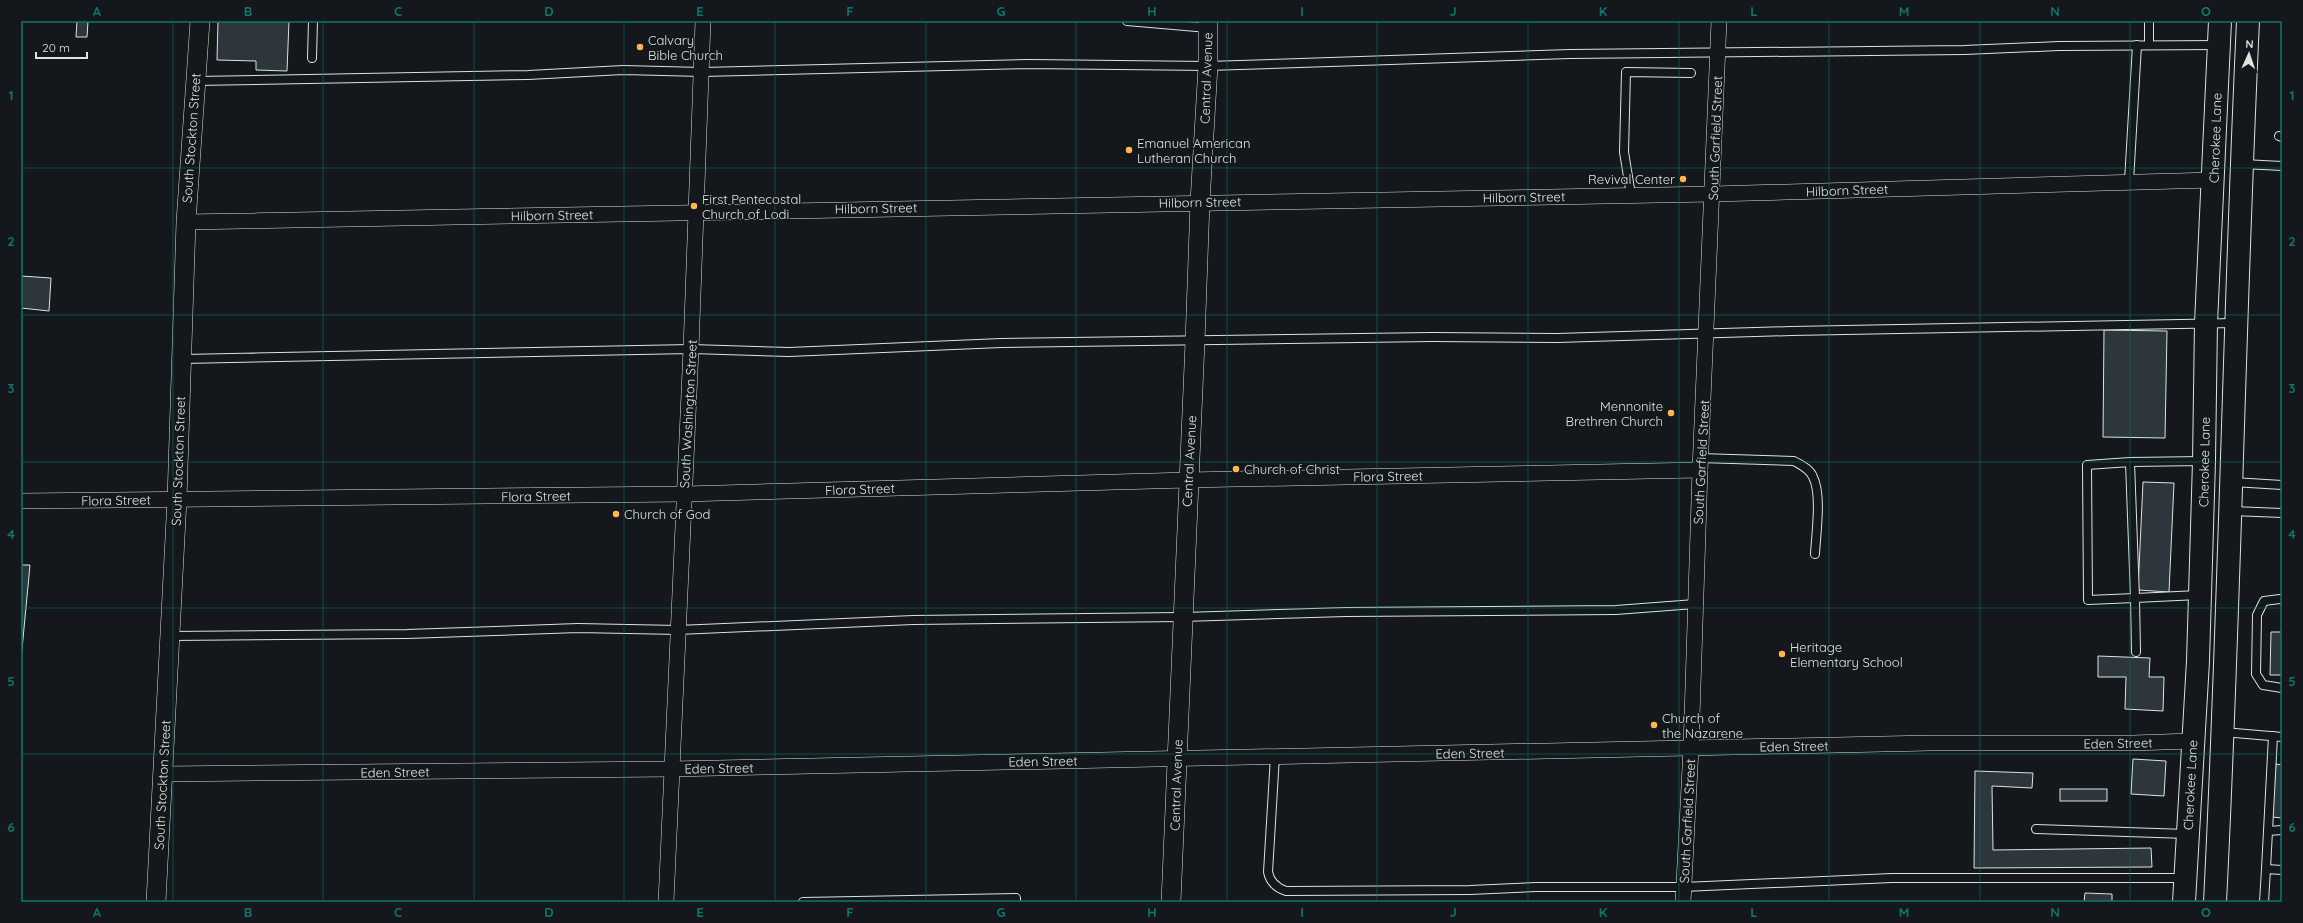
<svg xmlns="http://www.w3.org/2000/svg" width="2303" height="923" font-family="Quicksand,sans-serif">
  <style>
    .building { fill: #2c363c; stroke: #d8e6dc }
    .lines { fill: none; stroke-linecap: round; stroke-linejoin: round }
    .service-casing { stroke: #d8e6dc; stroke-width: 10 }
    .minor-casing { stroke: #d8e6dc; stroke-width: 16 }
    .tertiary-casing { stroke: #d8e6dc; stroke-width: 20 }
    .secondary-casing { stroke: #d8e6dc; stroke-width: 24 }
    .service { stroke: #14181c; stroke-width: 8 }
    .minor { stroke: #14181c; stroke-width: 15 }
    .tertiary { stroke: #14181c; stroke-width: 19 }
    .secondary { stroke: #14181c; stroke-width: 22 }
    .grid { fill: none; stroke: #0f766e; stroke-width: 1; stroke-opacity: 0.55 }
    .poi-dot { fill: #ffb74d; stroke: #14181c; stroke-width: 1.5 }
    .labels { text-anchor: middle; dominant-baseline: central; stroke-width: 3; stroke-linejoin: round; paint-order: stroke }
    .poi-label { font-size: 13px; fill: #d8e6dc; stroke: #14181c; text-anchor: start }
    .street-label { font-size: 13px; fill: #d8e6dc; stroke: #14181c }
    .neatline { fill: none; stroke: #0f766e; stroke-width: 1.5 }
    .grid-label { font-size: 13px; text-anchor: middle; font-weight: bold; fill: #0f766e }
  </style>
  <rect width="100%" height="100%" fill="#14181c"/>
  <g class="building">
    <polygon points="77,21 88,21 87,37 76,37"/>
    <polygon points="218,21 289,21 287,71 256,70 256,61 217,60"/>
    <polygon points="21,276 51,278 49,311 21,308"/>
    <polygon points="2104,330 2167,331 2165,438 2103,437"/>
    <polygon points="2143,482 2174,483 2169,592 2138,590"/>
    <polygon points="21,565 30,565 21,660"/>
    <polygon points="2271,632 2282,632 2282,675 2270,675"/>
    <polygon points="2098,656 2150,658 2149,677 2164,677 2163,711 2125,709 2126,677 2098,677"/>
    <polygon points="2133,759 2166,761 2164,796 2131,794"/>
    <polygon points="2276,764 2282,765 2282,818 2272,817"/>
    <polygon points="1975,771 2033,773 2032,788 1992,786 1993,850 2151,848 2152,867 1974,868"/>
    <rect x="2060" y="789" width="47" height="12"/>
    <polygon points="2085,893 2112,894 2112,902 2084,902"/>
  </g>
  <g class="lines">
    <defs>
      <g id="service">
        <polyline points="1127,21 1208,28"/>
        <polyline points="2149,21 2149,45"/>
        <polyline points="312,58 313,21"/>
        <polyline points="195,81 528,75 623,70 702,72 1029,64 1208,66 1570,54 1964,50 2059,46 2218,45"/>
        <polyline points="2279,136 2282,137"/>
        <polyline points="2243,164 2282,166"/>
        <polyline points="2129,181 2137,45"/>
        <polyline points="1631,195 1624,152 1626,72 1691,73"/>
        <polyline points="183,359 691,349 789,352 1001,343 1432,337 1557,338 1791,331 2235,323"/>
        <path d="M1700,458l94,3c7,4 16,8 19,16 9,17 3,57 2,77"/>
        <polyline points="2130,462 2087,465 2088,600 2135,598 2130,462 2204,461"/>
        <polyline points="2233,482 2282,485"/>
        <polyline points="2232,511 2282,513"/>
        <polyline points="2280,599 2264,601 2257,615 2256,674 2263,685 2282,688"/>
        <polyline points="170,636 407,634 578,628 678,630 913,620 1183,617 1346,612 1616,610 1695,604"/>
        <polyline points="2136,652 2135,598 2199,595"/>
        <polyline points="2223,732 2282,737"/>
        <path d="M1275,756l-7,116c2,10 9,16 18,19l184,-1 67,-3h146l209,-9h292"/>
        <polyline points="2036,829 2187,834"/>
        <polyline points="2268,831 2282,830"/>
        <polyline points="2266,869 2273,736"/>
        <polyline points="803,902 1016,898 1016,902"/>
        <polyline points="2264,902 2266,869 2282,870"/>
      </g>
      <g id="minor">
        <polyline points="186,222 1713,194 2213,180"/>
        <polyline points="21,501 685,494 1188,480 1700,470"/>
        <polyline points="163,774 671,769 1930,743 2133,743 2192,741"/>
        <polyline points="666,902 691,349 703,21"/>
        <polyline points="1683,902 1691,748 1700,470 1719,21"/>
      </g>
      <g id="tertiary">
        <polyline points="156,902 177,499 186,222 200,21"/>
        <polyline points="1171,902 1195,342 1200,202 1208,66 1208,21"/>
      </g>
      <g id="secondary">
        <polyline points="2184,902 2198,661 2204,461 2206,323 2220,21"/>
        <path d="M2215,902c15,-294 19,-587 33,-881"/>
      </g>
    </defs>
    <use href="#service" class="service-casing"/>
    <use href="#minor" class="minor-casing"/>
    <use href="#tertiary" class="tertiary-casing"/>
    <use href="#secondary" class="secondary-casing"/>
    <use href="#service" class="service"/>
    <use href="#minor" class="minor"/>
    <use href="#tertiary" class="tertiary"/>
    <use href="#secondary" class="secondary"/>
  </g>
  <path class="grid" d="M173,21v881M323,21v881M474,21v881M624,21v881M775,21v881M926,21v881M1076,21v881M1227,21v881M1377,21v881M1528,21v881M1679,21v881M1829,21v881M1980,21v881M2130,21v881M21,168h2261M21,315h2261M21,462h2261M21,608h2261M21,754h2261"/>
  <g class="poi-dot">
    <circle cx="640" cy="47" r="4"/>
    <circle cx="1129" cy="150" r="4"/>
    <circle cx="1683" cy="179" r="4"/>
    <circle cx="694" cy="206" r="4"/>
    <circle cx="1671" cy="413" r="4"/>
    <circle cx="1236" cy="469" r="4"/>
    <circle cx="616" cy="514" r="4"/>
    <circle cx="1782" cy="654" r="4"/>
    <circle cx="1654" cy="725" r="4"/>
  </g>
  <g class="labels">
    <g class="poi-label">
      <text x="648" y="40">Calvary<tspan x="648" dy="15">Bible Church</tspan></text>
      <text x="1137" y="143">Emanuel American<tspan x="1137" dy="15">Lutheran Church</tspan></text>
      <text x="1675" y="179" text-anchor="end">Revival Center</text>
      <text x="702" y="199">First Pentecostal<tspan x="702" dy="15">Church of Lodi</tspan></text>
      <text x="1663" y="406" text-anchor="end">Mennonite<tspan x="1663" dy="15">Brethren Church</tspan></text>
      <text x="1244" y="469">Church of Christ</text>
      <text x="624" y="514">Church of God</text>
      <text x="1790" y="647">Heritage<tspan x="1790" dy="15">Elementary School</tspan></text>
      <text x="1662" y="718">Church of<tspan x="1662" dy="15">the Nazarene</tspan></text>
    </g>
    <g class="street-label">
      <text transform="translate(1206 78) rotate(-88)">Central Avenue</text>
      <text transform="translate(191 138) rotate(-86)">South Stockton Street</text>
      <text transform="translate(1715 138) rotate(-88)">South Garfield Street</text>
      <text transform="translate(2215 138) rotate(-88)">Cherokee Lane</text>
      <text transform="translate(1847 190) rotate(-2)">Hilborn Street</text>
      <text transform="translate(1524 197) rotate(-1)">Hilborn Street</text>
      <text transform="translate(1200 202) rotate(-1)">Hilborn Street</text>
      <text transform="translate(876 208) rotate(-1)">Hilborn Street</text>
      <text transform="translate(552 215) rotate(-1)">Hilborn Street</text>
      <text transform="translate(688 414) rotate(-87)">South Washington Street</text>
      <text transform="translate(178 461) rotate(-88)">South Stockton Street</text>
      <text transform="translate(1189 461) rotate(-87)">Central Avenue</text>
      <text transform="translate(1701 462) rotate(-87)">South Garfield Street</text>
      <text transform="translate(2204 462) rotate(-89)">Cherokee Lane</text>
      <text transform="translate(1388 476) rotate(-1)">Flora Street</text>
      <text transform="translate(860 489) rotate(-2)">Flora Street</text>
      <text transform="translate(536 496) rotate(-1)">Flora Street</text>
      <text transform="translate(116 500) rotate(-1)">Flora Street</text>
      <text transform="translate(2118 743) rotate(-1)">Eden Street</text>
      <text transform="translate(1794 746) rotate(-1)">Eden Street</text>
      <text transform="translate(1470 753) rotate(-1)">Eden Street</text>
      <text transform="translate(1043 761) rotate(-1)">Eden Street</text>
      <text transform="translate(719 768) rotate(-1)">Eden Street</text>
      <text transform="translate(395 772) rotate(-1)">Eden Street</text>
      <text transform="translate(162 785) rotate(-87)">South Stockton Street</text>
      <text transform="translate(1176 785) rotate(-88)">Central Avenue</text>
      <text transform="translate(2190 785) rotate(-87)">Cherokee Lane</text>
      <text transform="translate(1687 821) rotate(-87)">South Garfield Street</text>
    </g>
  </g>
  <rect width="2303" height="923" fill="none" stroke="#14181c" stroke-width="44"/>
  <g transform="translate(2249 54) rotate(3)" stroke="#14181c" stroke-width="3" paint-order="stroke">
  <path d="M0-3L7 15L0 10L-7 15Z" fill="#d8e6dc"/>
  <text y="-6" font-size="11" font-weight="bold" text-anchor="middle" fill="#d8e6dc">N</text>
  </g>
  <path d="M36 52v6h51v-6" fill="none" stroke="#d8e6dc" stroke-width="2"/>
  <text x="42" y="52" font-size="12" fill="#d8e6dc" stroke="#14181c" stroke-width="3" paint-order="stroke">20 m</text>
  <rect x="22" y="22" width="2259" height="879" class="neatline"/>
  <g class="grid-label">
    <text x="97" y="16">A</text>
    <text x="248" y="16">B</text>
    <text x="398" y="16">C</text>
    <text x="549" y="16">D</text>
    <text x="700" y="16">E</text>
    <text x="850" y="16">F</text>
    <text x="1001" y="16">G</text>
    <text x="1152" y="16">H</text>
    <text x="1302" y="16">I</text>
    <text x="1453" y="16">J</text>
    <text x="1603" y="16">K</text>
    <text x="1754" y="16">L</text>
    <text x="1904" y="16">M</text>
    <text x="2055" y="16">N</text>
    <text x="2206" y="16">O</text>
    <text x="11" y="100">1</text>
    <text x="2292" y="100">1</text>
    <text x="11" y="246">2</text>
    <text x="2292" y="246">2</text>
    <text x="11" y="393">3</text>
    <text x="2292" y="393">3</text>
    <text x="11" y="539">4</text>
    <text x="2292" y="539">4</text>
    <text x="11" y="686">5</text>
    <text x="2292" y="686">5</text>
    <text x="11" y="832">6</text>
    <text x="2292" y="832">6</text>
    <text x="97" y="917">A</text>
    <text x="248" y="917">B</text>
    <text x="398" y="917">C</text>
    <text x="549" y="917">D</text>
    <text x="700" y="917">E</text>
    <text x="850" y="917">F</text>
    <text x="1001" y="917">G</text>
    <text x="1152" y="917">H</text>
    <text x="1302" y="917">I</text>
    <text x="1453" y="917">J</text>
    <text x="1603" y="917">K</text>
    <text x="1754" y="917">L</text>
    <text x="1904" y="917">M</text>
    <text x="2055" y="917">N</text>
    <text x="2206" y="917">O</text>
  </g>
</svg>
